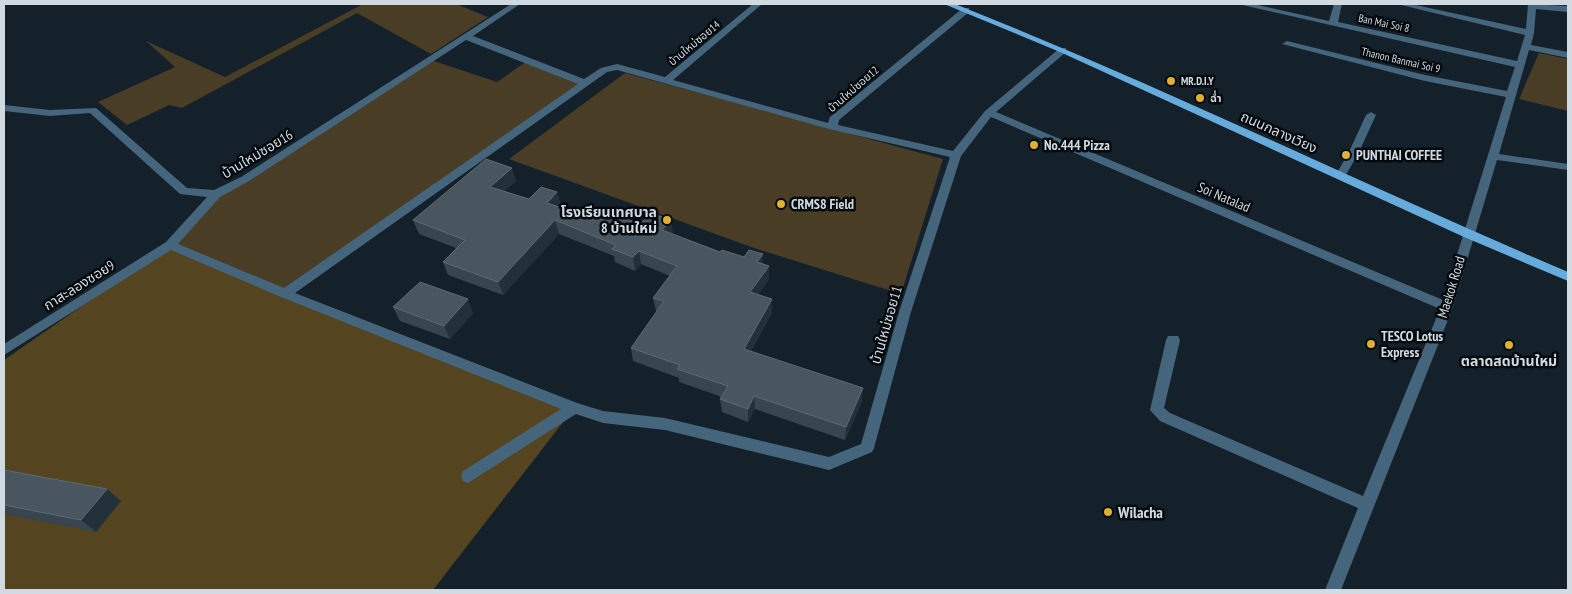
<svg xmlns="http://www.w3.org/2000/svg" width="1572" height="594" font-family="'PT Sans Narrow','Noto Sans Thai',sans-serif">
  <style>
    .green { fill: #493d26 }
    .forest { fill: #54441f }
    .lines { fill: none; stroke-linecap: round; stroke-linejoin: round }
    .minor { fill: #45657c; fill-rule: evenodd }
    .major { fill: #66abdb; fill-rule: evenodd }
    .wall { fill: #38454f }
    .shaded-wall { fill: #23303a }
    .building { fill: #49555f; stroke: #5e6a73 }
    .poi-dot { fill: #e1af34; stroke: #050a0e; stroke-width: 2 }
    .labels { text-anchor: middle; dominant-baseline: central; stroke-width: 5; stroke-linejoin: round; paint-order: stroke }
    .far-street-label { font-size: 11px; fill: #d1dae0; stroke: #050a0e }
    .far-poi-label { font-size: 11px; font-weight: bold; fill: #d1dae0; stroke: #050a0e; text-anchor: start }
    .street-label { font-size: 14px; fill: #d1dae0; stroke: #050a0e }
    .poi-label { font-size: 14px; font-weight: bold; fill: #d1dae0; stroke: #050a0e; text-anchor: start }
    .near-poi-label { font-size: 16px; font-weight: bold; fill: #d1dae0; stroke: #050a0e; text-anchor: start }
  </style>
  <rect width="100%" height="100%" fill="#14212a"/>
  <g class="green">
    <polygon points="363,4 456,4 488,17 431,54 357,13 182,108 169,105 127,125 98,102 175,67 146,41 225,77"/>
    <polygon points="1539,53 1568,59 1568,111 1519,99"/>
    <polygon points="431,60 497,82 527,61 585,83 285,294 170,245 216,194"/>
    <polygon points="625,73 943,159 901,294 754,248 509,159"/>
  </g>
  <polygon class="forest" points="170,245 574,408 433,590 4,590 4,360"/>
  <g class="lines">
    <g class="minor">
      <path d="M511,4h9l-47,32 111,43 17,-11 16,-4 48,13 88,-73h9l-89,76 155,43 2,-6 133,-109h6v4l-130,108 -1,5 115,26 32,-40 75,-63h6v4l-70,60 447,188 63,-203 -81,-16 -143,-37 5,-3 138,34 82,16 8,-24 -277,-63h15l76,17 5,-17h8l-4,18 179,39 8,-26 -128,-31h14l115,25 2,-25 40,2v6l-32,-3 -2,24 -3,12 37,7v6l-39,-8 -30,104 69,10v6l-71,-10 -44,147 -112,283h-16l33,-82 -198,-87 -10,-11 16,-70 2,-4h10l2,4 -16,68 6,5 193,83 77,-187 -449,-192 -30,39 -50,156 -37,136 -2,4 -43,18 -164,-40 -62,-7 -27,-9 -108,69 -5,-2 -2,-5 2,-5 98,-62 -280,-112 -110,-47 -167,105v-11l162,-102 41,-45 -27,-3 -90,-81 -40,3 -46,-5v-6l46,5 46,-2 91,80 27,2 27,-13zM466,40l112,44 -294,204 -106,-44 42,-47 29,-16zM617,70l212,59 121,28 -51,155 -38,132 -32,13 -164,-39 -62,-7 -26,-8 -282,-110 312,-221z"/>
      <polygon points="1371,112 1376,115 1358,154 1344,178 1336,178 1335,176 1348,154 1366,115"/>
    </g>
    <path class="major" d="M944,4h11c207,82 408,181 613,268v9l-104,-44 -404,-185z"/>
  </g>
  <g class="wall">
    <polygon points="516,181 504,191 529,199 557,192 561,206 560,207 589,217 640,224 673,234 720,252 744,257 763,254 763,264 769,266 769,279 758,295 772,299 772,313 751,351 862,401 845,440 755,409 748,422 722,412 720,399 722,397 679,382 679,378 633,361 631,348 657,312 656,311 653,298 670,276 641,264 635,271 615,262 614,256 559,234 503,295 448,275 443,262 456,248 419,234 413,220"/>
    <polygon points="393,307 473,313 450,339 400,321"/>
    <polygon points="4,470 107,489 121,501 96,532 4,514"/>
  </g>
  <g class="shaded-wall">
    <polygon points="512,168 516,181 494,200 490,187"/>
    <polygon points="557,192 561,206 551,217 547,203"/>
    <polygon points="555,220 559,234 503,295 498,282"/>
    <polygon points="671,220 673,234 663,243 662,230"/>
    <polygon points="639,251 641,264 635,271 633,257"/>
    <polygon points="763,254 763,268 757,262"/>
    <polygon points="769,266 769,279 750,306 750,292"/>
    <polygon points="468,299 473,313 450,339 444,326"/>
    <polygon points="772,299 772,313 745,362 744,349"/>
    <polygon points="863,388 862,401 845,440 846,427"/>
    <polygon points="754,396 755,409 748,422 748,409"/>
    <polygon points="107,489 121,501 96,532 81,520"/>
  </g>
  <g class="building">
    <polygon points="486,159 512,168 490,187 529,199 541,187 557,192 547,203 589,217 598,208 640,224 651,213 671,220 662,230 720,252 722,250 744,257 749,250 763,254 757,262 769,266 750,292 772,299 744,349 863,388 846,427 754,396 748,409 720,399 728,386 677,369 680,365 631,348 664,301 653,298 677,266 639,251 633,257 612,249 616,245 555,220 498,282 443,262 465,240 413,220"/>
    <polygon points="420,282 468,299 444,326 393,307"/>
    <polygon points="4,470 107,489 81,520 4,505"/>
  </g>
  <g class="poi-dot">
    <circle cx="1171" cy="81" r="5"/>
    <circle cx="1200" cy="98" r="5"/>
    <circle cx="1034" cy="145" r="5"/>
    <circle cx="1346" cy="155" r="5"/>
    <circle cx="781" cy="204" r="5"/>
    <circle cx="667" cy="220" r="5"/>
    <circle cx="1371" cy="344" r="5"/>
    <circle cx="1509" cy="345" r="5"/>
    <circle cx="1108" cy="512" r="5"/>
  </g>
  <g class="labels">
    <g class="far-street-label">
      <text transform="translate(1384 23) rotate(12)">Ban Mai Soi 8</text>
      <text transform="translate(694 43) rotate(-40)">บ้านใหม่ซอย14</text>
      <text transform="translate(1401 60) rotate(13)">Thanon Banmai Soi 9</text>
      <text transform="translate(853 89) rotate(-41)">บ้านใหม่ซอย12</text>
    </g>
    <g class="far-poi-label">
      <text x="1181" y="81">MR.D.I.Y</text>
      <text x="1210" y="98">ฉ่ำ</text>
    </g>
    <g class="street-label">
      <text transform="translate(1279 132) rotate(24)">ถนนกลางเวียง</text>
      <text transform="translate(257 154) rotate(-31)">บ้านใหม่ซอย16</text>
      <text transform="translate(1224 197) rotate(23)">Soi Natalad</text>
      <text transform="translate(79 285) rotate(-32)">กาสะลองซอย9</text>
      <text transform="translate(1451 287) rotate(-73)">Maekok Road</text>
      <text transform="translate(886 325) rotate(-74)">บ้านใหม่ซอย11</text>
    </g>
    <g class="poi-label">
      <text x="1044" y="145">No.444 Pizza</text>
      <text x="1356" y="155">PUNTHAI COFFEE</text>
      <text x="791" y="204">CRMS8 Field</text>
      <text x="657" y="212" text-anchor="end">โรงเรียนเทศบาล<tspan x="657" dy="16">8 บ้านใหม่</tspan></text>
      <text x="1381" y="336">TESCO Lotus<tspan x="1381" dy="16">Express</tspan></text>
      <text x="1509" y="361" text-anchor="middle">ตลาดสดบ้านใหม่</text>
    </g>
    <g class="near-poi-label">
      <text x="1118" y="512">Wilacha</text>
    </g>
  </g>
  <rect width="1572" height="594" fill="none" stroke="#d1dae0" stroke-width="10"/>
</svg>
